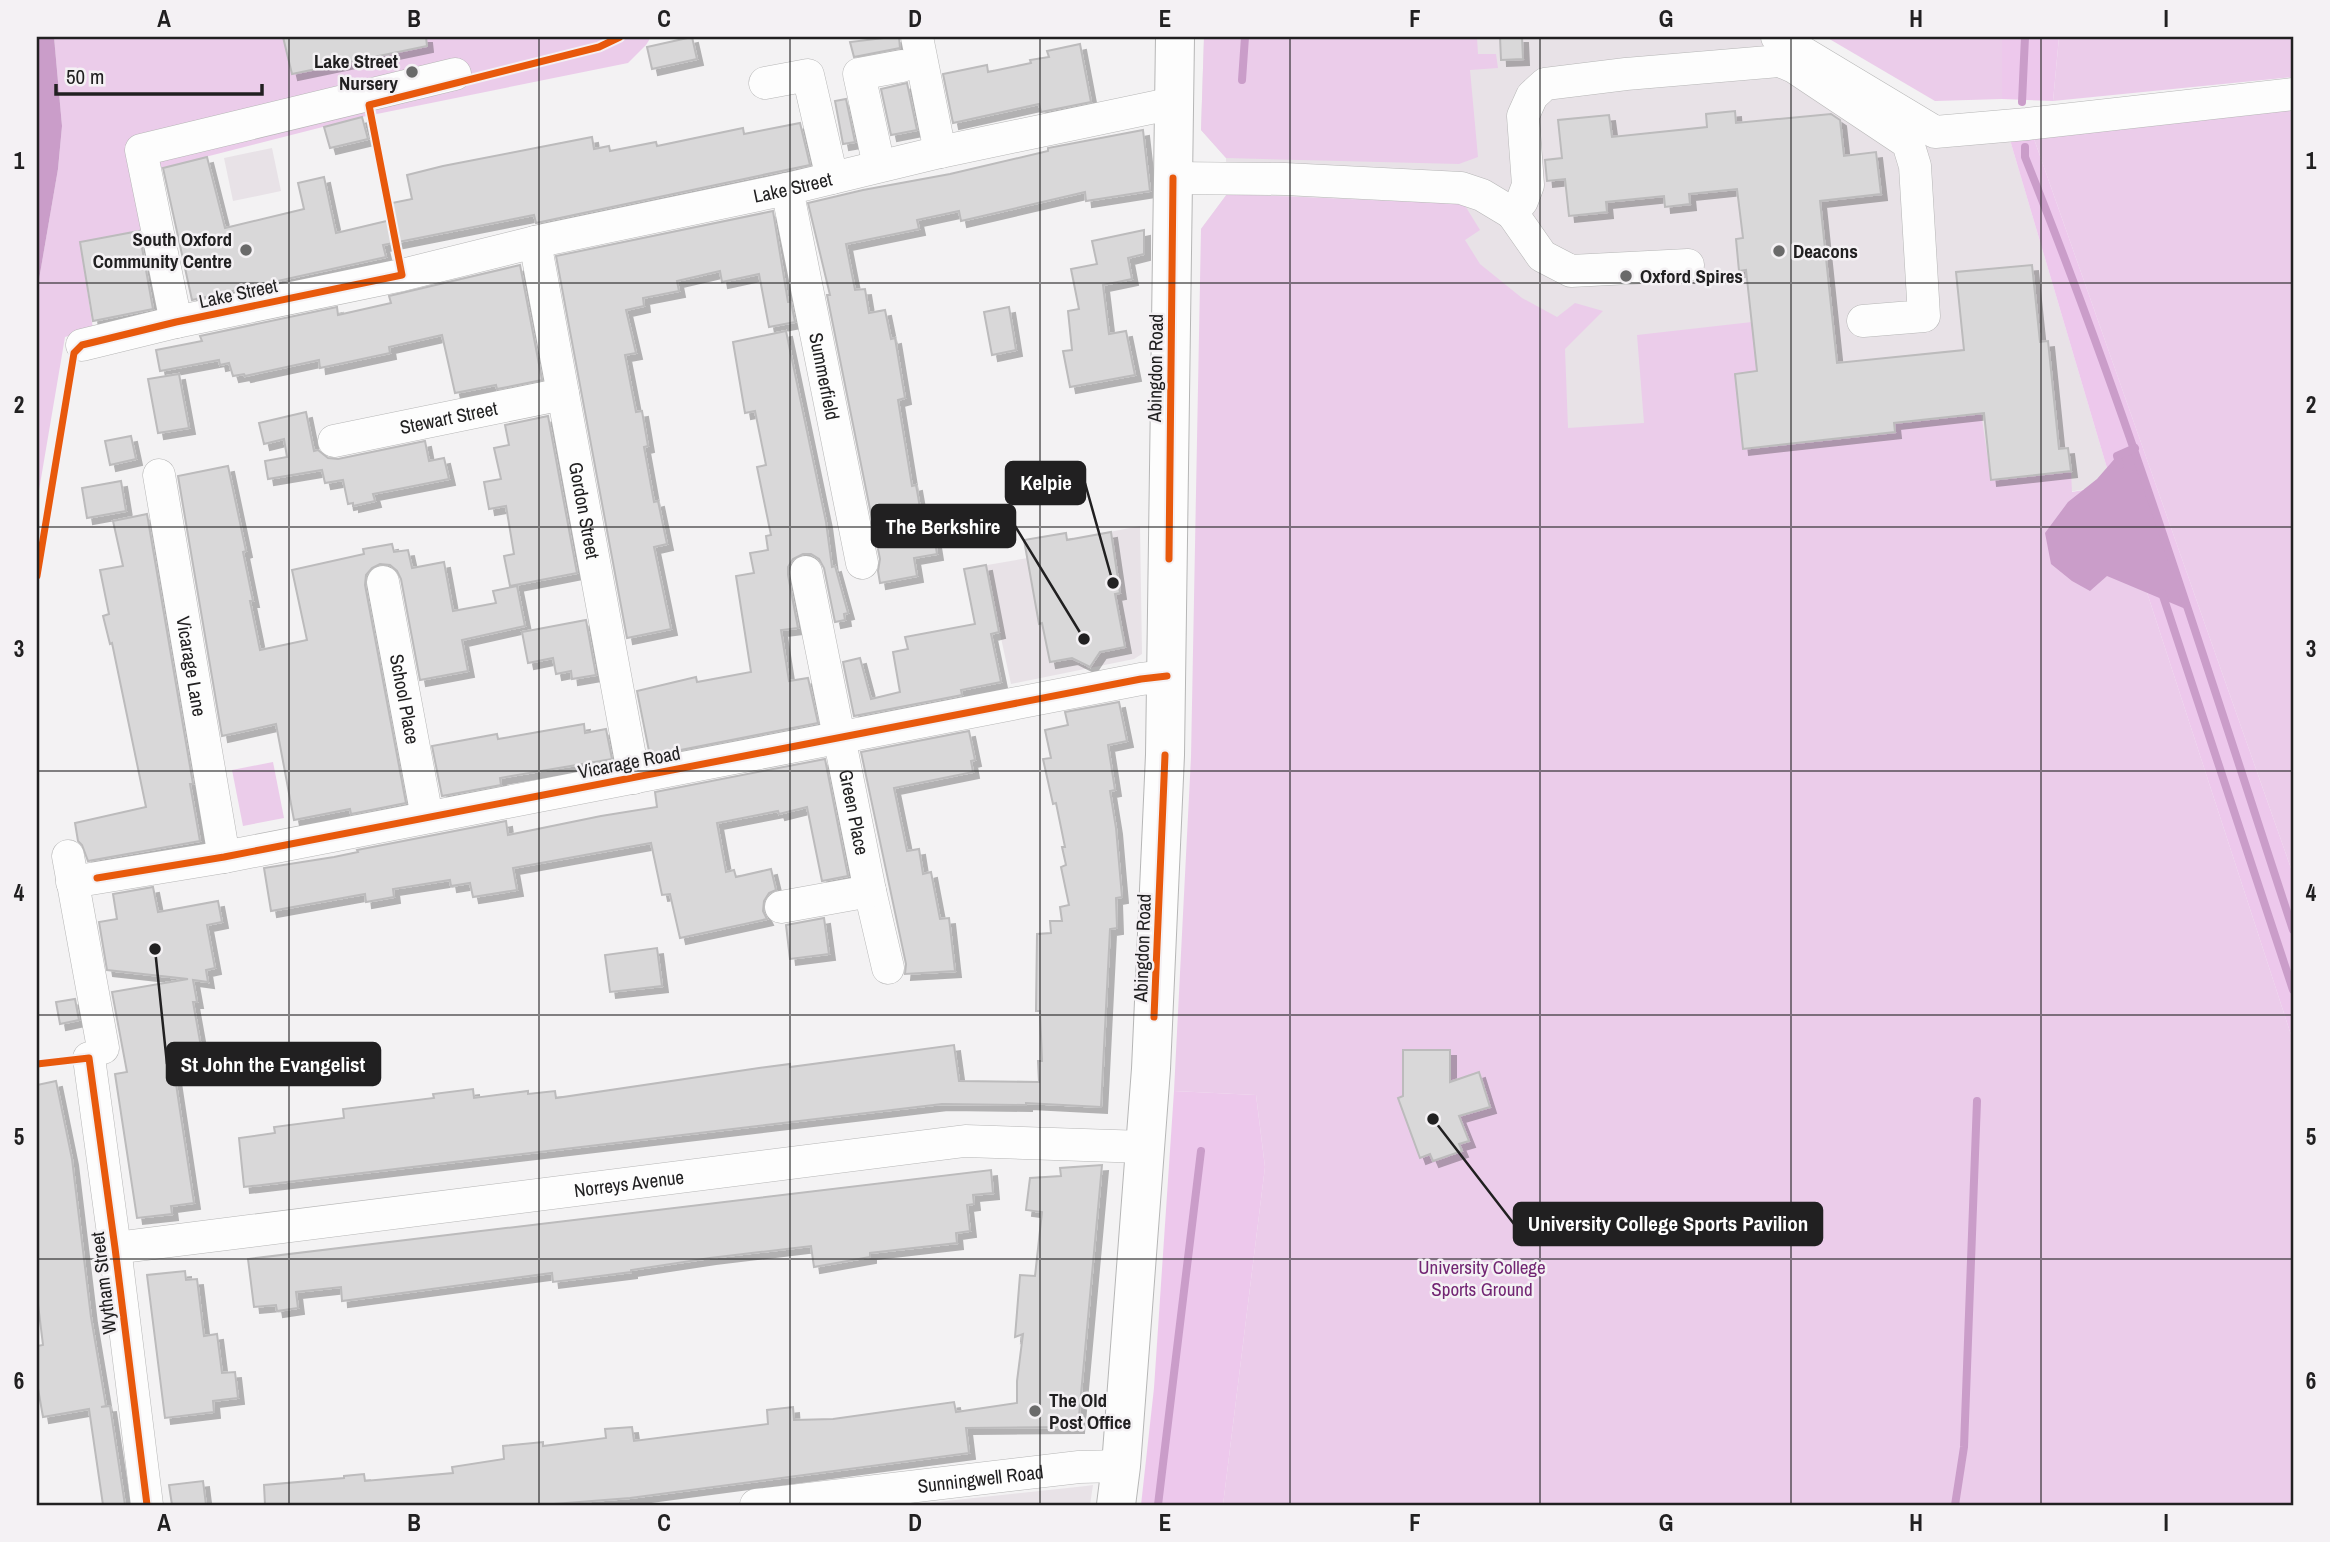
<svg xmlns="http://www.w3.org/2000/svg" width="2330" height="1542" font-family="'Archivo Narrow',sans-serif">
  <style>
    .built { fill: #e8e2e7 }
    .green { fill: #ebccea }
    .forest { fill: #edc8ec }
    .water { fill: #ca9dc9 }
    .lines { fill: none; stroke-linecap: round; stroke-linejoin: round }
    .stream { stroke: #ca9dc9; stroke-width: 8 }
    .building { fill: #d9d8d9; stroke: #bcbbbc; stroke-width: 2; filter: url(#shadow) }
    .minor-casing { stroke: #b6b6b6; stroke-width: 33 }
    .major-casing { stroke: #b6b6b6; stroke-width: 40 }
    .minor { stroke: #fdfdfd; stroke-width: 32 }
    .major { stroke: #fdfdfd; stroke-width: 38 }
    .cycleway-casing { stroke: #f4f1f4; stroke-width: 11 }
    .cycleway { stroke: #e8590c; stroke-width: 7 }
    .grid { fill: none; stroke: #212021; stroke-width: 2; stroke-opacity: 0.55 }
    .poi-dot { fill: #6a6a6a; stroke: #f4f1f4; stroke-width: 2.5 }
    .labels { text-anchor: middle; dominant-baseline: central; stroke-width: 5; stroke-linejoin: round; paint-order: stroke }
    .poi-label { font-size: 19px; font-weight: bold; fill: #212021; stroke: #f4f1f4; text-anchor: start }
    .street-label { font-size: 19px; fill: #212021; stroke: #f4f1f4 }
    .park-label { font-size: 19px; fill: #722573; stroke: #f4f1f4 }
    .leader { fill: none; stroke: #212021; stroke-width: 2.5 }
    .callout-dot { fill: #212021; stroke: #f4f1f4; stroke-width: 2.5 }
    .callout { fill: #212021; stroke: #212021; stroke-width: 2.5 }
    .callout-label { font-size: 21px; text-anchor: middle; font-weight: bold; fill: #fff }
    .neatline { fill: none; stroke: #212021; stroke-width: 2.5 }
    .grid-label { font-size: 23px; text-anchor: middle; font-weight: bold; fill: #212021 }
  </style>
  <defs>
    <filter id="shadow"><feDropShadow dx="6" dy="6" stdDeviation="0" flood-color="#0004"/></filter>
  </defs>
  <rect width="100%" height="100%" fill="#f3f2f3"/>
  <g class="built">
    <polygon points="1204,37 1762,37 1924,137 2010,140 2112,485 1571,572 1201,229 1227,194 1226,158 1201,130"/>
    <polygon points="272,148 281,191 233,201 224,158"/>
    <polygon points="1140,526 1142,654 1134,659 1011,684 996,615 974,619 964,569 1075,550 1074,539"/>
    <polygon points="1093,1485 1090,1505 909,1505 1086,1486"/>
  </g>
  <g class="green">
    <polygon points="54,37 651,37 646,45 628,63 362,117 131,176 141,230 80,242 93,329 65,337 37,502 37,291 58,169 62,126"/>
    <polygon points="1204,37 1477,37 1478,54 1496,54 1498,68 1470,70 1478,157 1459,164 1226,158 1201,130"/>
    <polygon points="1826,37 2002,37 2002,99 1935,101"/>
    <polygon points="2059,37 2293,37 2293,77 2053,101"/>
    <polygon points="2293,107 2293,874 2033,136"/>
    <polygon points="1227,194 1464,204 1480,230 1465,240 1480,264 1522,298 1557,317 1575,303 1603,311 1565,349 1568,428 1644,423 1637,335 1752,322 1757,371 1735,374 1744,449 1895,432 1894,423 1981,413 1991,480 2071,471 2072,492 2112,485 2293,1041 2293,1505 1223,1505 1265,1167 1256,1095 1174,1091 1191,757 1201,229"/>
    <polygon points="273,762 284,818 243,826 232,770"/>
  </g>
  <g class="forest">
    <polygon points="2002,37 2059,37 2053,101 2002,99"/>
    <polygon points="2033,136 2293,874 2293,1041 2112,485 2010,140"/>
    <polygon points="1174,1091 1256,1095 1265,1167 1223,1505 1141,1505 1154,1388"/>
  </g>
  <g class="water">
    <polygon points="37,37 54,37 62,126 58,169 37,291"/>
    <polygon points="2135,448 2188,610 2107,576 2090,591 2072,581 2051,564 2045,533 2068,502 2097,479 2117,456"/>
  </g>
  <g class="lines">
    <g class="stream">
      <polyline points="1242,80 1245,37"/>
      <polyline points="2022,102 2025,37"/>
      <path d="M2025,147v10c102,253 183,514 268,773"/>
      <polyline points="2120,465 2117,456 2135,448"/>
      <polyline points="2162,593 2293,990"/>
      <polyline points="1158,1505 1201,1151"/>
      <polyline points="1955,1505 1964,1447 1977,1101"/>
    </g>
  </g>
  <g class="building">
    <polygon points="283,37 426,37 427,46 292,74"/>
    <polygon points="692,37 697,59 652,69 647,47"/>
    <polygon points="892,37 899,37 900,48 854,57 850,42"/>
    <polygon points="1500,37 1522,37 1523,59 1501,60"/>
    <polygon points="1080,44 1091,102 1041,112 1039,104 953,123 943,74 987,65 988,72 1031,63 1030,60 1049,57 1047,51"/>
    <polygon points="907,83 917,130 891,135 881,89"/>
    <polygon points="846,99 855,142 843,144 835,101"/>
    <polygon points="1735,111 1736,123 1831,114 1840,120 1844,156 1876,152 1881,194 1820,201 1837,363 1964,350 1956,272 2032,265 2040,342 2048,341 2059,449 2068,448 2071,471 1991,480 1984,413 1894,423 1895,432 1743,449 1735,374 1757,371 1746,270 1739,271 1736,239 1743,238 1737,189 1689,194 1690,204 1665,207 1664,196 1606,202 1607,212 1569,216 1565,179 1547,181 1545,160 1562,158 1558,120 1609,115 1612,137 1707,127 1706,114"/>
    <polygon points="362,117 368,139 330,148 324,127"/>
    <polygon points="800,123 810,165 536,223 534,215 383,245 386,257 192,300 163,168 207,157 225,228 304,209 298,183 324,177 336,233 395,219 392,203 412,199 407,175 443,166 592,137 594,149 609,146 610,151 656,142 657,146 743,128 744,134"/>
    <polygon points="1143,130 1150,191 1086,201 1085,192 961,221 959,211 917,220 919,229 846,244 855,290 865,289 869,313 885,310 891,339 895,338 905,398 898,400 912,486 916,485 924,530 933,529 937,554 914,558 917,576 880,583 878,571 880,559 827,295 830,295 808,203 863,190 950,174 1048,151 1048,148"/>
    <polygon points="773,211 788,302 791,302 795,322 769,327 759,274 722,282 720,271 677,281 679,291 643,298 644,306 626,310 636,353 625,355 636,412 642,411 648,446 644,447 654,502 658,501 667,544 654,547 671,629 627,638 556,256"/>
    <polygon points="1144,230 1144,254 1128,258 1132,279 1103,285 1109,334 1126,331 1135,375 1070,387 1063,351 1072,350 1068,311 1079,309 1071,269 1097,264 1092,241"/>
    <polygon points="139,231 153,309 93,321 80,242"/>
    <polygon points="520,265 542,380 497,389 496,385 455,393 442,335 389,347 390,353 320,368 319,360 245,376 244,374 233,376 229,363 220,365 219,360 160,371 156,350 202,341 200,336 337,307 338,315 391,303 389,296"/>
    <polygon points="1009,307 1016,350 992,355 984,312"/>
    <polygon points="786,331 826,522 832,567 835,566 848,613 844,614 845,620 835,622 824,568 819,559 811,554 803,554 793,559 788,567 788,575 798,628 781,630 789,681 808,678 818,723 650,756 637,691 696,677 697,682 751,672 736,576 754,573 750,553 768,550 766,536 771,535 757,467 766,465 755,411 745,413 733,342"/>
    <polygon points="179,374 189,428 158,433 148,379"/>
    <polygon points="306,412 314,451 318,450 328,458 338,459 425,441 429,461 444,458 449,479 373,494 375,501 353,506 353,503 348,504 343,480 325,483 322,470 268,479 265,461 287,457 284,439 264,444 259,423"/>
    <polygon points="548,416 577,573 510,586 504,556 514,554 506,506 489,509 484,482 501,479 494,448 509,445 505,425"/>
    <polygon points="131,436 136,459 110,465 105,441"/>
    <polygon points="228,466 246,551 243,552 253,601 250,601 260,650 307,640 292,570 364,554 363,549 392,544 394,552 408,550 412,568 444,562 453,611 496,603 493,591 517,586 525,626 462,640 468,671 420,680 401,579 397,571 390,565 380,564 372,568 366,575 365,585 406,803 351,814 350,809 294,820 276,724 222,736 178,476"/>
    <polygon points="121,481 126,511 87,518 82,488"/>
    <polygon points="147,514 193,784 190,784 200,841 88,861 82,845 78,841 75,823 146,807 112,643 110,644 103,616 109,614 100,570 123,566 113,521"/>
    <polygon points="1111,532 1120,593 1115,594 1125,647 1100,652 1090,667 1072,658 1050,662 1042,623 1039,624 1024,540 1066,533 1067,540"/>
    <polygon points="986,565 999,632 991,634 1001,682 961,690 962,695 854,716 843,662 860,658 871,699 900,692 893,652 908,649 905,637 975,624 964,569"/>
    <polygon points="586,620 596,675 572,679 571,671 556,674 553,658 528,663 522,632"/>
    <polygon points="1119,702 1127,741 1108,745 1115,790 1110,791 1116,828 1122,897 1116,898 1117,928 1110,929 1101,1107 1026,1103 1026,1105 942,1104 244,1187 239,1138 275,1133 274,1127 344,1118 343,1109 434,1098 433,1094 473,1089 474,1098 528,1091 528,1094 555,1091 556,1098 759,1068 790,1064 790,1067 954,1045 959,1081 1039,1082 1038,1061 1042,1061 1040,1011 1036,1011 1037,934 1051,933 1050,921 1062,921 1060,907 1069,905 1061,867 1066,865 1062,847 1065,847 1056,803 1053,804 1043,759 1051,758 1045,730 1068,725 1065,712"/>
    <polygon points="584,724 585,733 606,729 612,759 500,778 501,785 442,796 432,746 497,734 498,739"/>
    <polygon points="969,731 975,760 971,761 973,772 894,788 907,851 919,849 923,874 931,872 940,919 949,918 955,971 905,974 906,964 861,752"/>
    <polygon points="825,759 848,876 822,881 807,807 779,814 778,811 717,823 726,872 734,870 736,877 771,869 776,890 769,893 764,901 763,911 767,919 680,938 670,894 662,895 651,843 513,868 517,890 473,897 470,883 451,886 450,880 393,889 394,897 366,902 365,894 271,911 264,868 334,857 358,852 357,850 506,821 508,835 601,816 657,807 655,792"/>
    <polygon points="153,887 158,912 218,901 222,922 207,925 215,968 206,970 208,982 193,980 197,1002 193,1002 203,1058 173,1064 194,1203 171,1206 172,1214 137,1218 115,1074 127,1072 112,992 188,979 107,970 99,922 117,919 113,894"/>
    <polygon points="824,918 829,954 790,959 786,925"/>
    <polygon points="657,948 662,986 610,992 605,955"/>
    <polygon points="75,999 79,1020 60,1024 56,1002"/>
    <polygon points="1403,1050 1450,1050 1450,1082 1479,1072 1490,1107 1459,1116 1469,1141 1459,1144 1462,1151 1433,1161 1430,1154 1420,1158 1398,1098 1403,1096"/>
    <polygon points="56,1081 72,1159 91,1317 106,1406 101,1407 110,1406 125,1505 103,1505 89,1409 43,1417 37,1383 37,1346 43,1345 37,1296 37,1085"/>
    <polygon points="1102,1165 1078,1427 966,1428 969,1453 630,1498 541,1505 265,1505 264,1485 344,1478 344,1476 364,1474 365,1481 453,1473 452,1467 504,1459 503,1446 543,1442 543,1446 606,1438 605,1429 632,1427 634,1441 768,1424 767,1410 793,1407 794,1420 833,1419 954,1402 956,1412 1017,1403 1017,1381 1023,1334 1015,1337 1020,1275 1035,1276 1042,1212 1026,1210 1030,1178 1061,1176 1060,1168"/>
    <polygon points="991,1170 993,1193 973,1195 974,1204 967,1205 970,1231 956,1233 957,1243 870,1253 870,1257 814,1267 811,1246 710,1258 631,1270 631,1272 553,1282 552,1273 342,1301 341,1287 296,1292 298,1308 277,1311 276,1305 254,1307 248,1259"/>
    <polygon points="185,1271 186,1280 197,1279 204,1336 217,1334 222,1373 235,1372 238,1398 213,1401 214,1412 165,1418 147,1275"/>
    <polygon points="203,1481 206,1505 172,1505 169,1485"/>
  </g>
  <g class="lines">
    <defs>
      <g id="minor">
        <polyline points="917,37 940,152"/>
        <polyline points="1777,37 1935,132 2027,124 2293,94"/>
        <polyline points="765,83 808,75 832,178"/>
        <polyline points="879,166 859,74 902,66"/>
        <polyline points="1173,178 1285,179 1461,188 1482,195 1512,213"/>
        <path id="s1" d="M787,189l75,374"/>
        <path id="s2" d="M535,242l99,536"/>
        <polyline points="1688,265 1571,271 1542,256 1512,213 1522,201 1528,185 1523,116 1532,96 1545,84 1626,74 1780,61 1794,67 1908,143 1915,166 1924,316 1863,321"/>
        <polyline points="176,322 141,150 455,74"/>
        <path id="s3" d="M82,345l94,-23 226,-47 133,-33 252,-53 153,-37 234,-49"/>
        <path id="s4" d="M334,441l229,-47"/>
        <path id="s5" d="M159,475l65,382"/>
        <path id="s6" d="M806,572l64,319 18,77"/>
        <path id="s7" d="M383,582l44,235"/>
        <polyline points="68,856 103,1048"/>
        <polyline points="72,882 224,857 1141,679 1167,676"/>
        <polyline points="781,907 870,891"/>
        <polyline points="89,1058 115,1248 147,1505"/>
        <path id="s8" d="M115,1248l850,-107 180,6"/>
        <path id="s9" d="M756,1505l323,-38 42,-1"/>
      </g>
      <polyline id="major" points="1116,1505 1121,1466 1151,1069 1165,755 1175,37"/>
    </defs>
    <use href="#minor" class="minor-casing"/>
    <use href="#major" class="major-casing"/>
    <use href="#minor" class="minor"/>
    <use href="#major" class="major"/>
    <defs>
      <g id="cycleway">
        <polyline points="1169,559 1173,178"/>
        <polyline points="37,576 74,353 82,345 176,322 402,275 369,105 599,47 620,37"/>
        <polyline points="97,878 224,857 1141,679 1167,676"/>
        <polyline points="1154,1017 1165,755"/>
        <polyline points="37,1064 89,1058 115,1248 147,1505"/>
      </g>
    </defs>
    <use href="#cycleway" class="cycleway-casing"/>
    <use href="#cycleway" class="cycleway"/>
  </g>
  <path class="grid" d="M289,37v1468M539,37v1468M790,37v1468M1040,37v1468M1290,37v1468M1540,37v1468M1791,37v1468M2041,37v1468M37,283h2256M37,527h2256M37,771h2256M37,1015h2256M37,1259h2256"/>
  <g class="poi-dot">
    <circle cx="412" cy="72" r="7"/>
    <circle cx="246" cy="250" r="7"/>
    <circle cx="1779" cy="251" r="7"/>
    <circle cx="1626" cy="276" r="7"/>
    <circle cx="1035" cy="1411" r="7"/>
  </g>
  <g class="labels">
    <g class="poi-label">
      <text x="398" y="61" text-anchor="end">Lake Street<tspan x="398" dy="22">Nursery</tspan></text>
      <text x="232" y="239" text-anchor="end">South Oxford<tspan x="232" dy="22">Community Centre</tspan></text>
      <text x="1793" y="251">Deacons</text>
      <text x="1640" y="276">Oxford Spires</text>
      <text x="1049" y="1400">The Old<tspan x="1049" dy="22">Post Office</tspan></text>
    </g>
    <g class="street-label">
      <text stroke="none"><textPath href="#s3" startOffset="728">Lake Street</textPath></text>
      <text transform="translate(238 293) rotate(-12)">Lake Street</text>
      <text transform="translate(1155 368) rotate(-89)">Abingdon Road</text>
      <text stroke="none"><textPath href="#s1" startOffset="191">Summerfield</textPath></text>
      <text stroke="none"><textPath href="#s4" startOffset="117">Stewart Street</textPath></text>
      <text stroke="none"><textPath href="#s2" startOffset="273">Gordon Street</textPath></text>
      <text stroke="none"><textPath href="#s5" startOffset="194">Vicarage Lane</textPath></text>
      <text stroke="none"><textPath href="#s7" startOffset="119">School Place</textPath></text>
      <text transform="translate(629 762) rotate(-11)">Vicarage Road</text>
      <text stroke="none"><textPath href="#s6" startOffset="245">Green Place</textPath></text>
      <text transform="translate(1142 948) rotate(-88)">Abingdon Road</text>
      <text stroke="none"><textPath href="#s8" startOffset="518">Norreys Avenue</textPath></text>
      <text transform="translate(103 1283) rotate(-97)">Wytham Street</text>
      <text stroke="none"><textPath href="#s9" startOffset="226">Sunningwell Road</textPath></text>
    </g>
    <g class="park-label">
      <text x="1482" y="1267">University College<tspan x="1482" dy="22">Sports Ground</tspan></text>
    </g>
  </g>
  <path class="leader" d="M1113 583L1085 483M1084 639L1015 526M155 949L167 1064M1433 1119L1514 1224"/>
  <g class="callout-dot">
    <circle cx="1113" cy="583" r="7"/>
    <circle cx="1084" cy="639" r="7"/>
    <circle cx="155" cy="949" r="7"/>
    <circle cx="1433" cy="1119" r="7"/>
  </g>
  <g class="callout">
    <rect x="1006" y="462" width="79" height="42" rx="7"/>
    <rect x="872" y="505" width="143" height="42" rx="7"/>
    <rect x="167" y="1043" width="213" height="42" rx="7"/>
    <rect x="1514" y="1203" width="308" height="42" rx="7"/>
  </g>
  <g class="callout-label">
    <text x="1046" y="490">Kelpie</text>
    <text x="943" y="534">The Berkshire</text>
    <text x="273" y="1072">St John the Evangelist</text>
    <text x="1668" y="1231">University College Sports Pavilion</text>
  </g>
  <rect width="2330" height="1542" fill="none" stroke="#f4f1f4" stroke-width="77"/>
  <path d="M56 84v10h206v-10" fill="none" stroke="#212021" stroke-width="3.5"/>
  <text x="66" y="84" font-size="21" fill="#212021" stroke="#f4f1f4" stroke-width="5" paint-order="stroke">50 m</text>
  <rect x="38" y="38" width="2254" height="1466" class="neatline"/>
  <g class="grid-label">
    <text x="164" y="27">A</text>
    <text x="414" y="27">B</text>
    <text x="664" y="27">C</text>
    <text x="915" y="27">D</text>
    <text x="1165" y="27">E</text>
    <text x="1415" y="27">F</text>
    <text x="1666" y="27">G</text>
    <text x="1916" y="27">H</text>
    <text x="2166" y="27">I</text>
    <text x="19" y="169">1</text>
    <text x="2311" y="169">1</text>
    <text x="19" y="413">2</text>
    <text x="2311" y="413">2</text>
    <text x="19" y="657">3</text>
    <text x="2311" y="657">3</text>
    <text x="19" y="901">4</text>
    <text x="2311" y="901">4</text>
    <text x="19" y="1145">5</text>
    <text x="2311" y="1145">5</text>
    <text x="19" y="1389">6</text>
    <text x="2311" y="1389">6</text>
    <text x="164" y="1531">A</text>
    <text x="414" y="1531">B</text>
    <text x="664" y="1531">C</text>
    <text x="915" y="1531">D</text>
    <text x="1165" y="1531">E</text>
    <text x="1415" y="1531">F</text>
    <text x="1666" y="1531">G</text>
    <text x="1916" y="1531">H</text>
    <text x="2166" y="1531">I</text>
  </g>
</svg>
